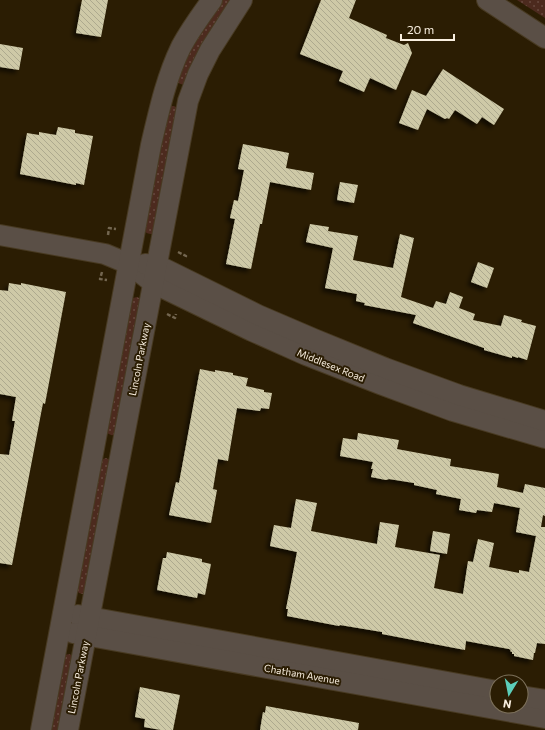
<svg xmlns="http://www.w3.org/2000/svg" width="545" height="730" font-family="Commissioner,sans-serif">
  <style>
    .grass { fill: url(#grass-dots) }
    .building { fill: url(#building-back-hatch); filter: url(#shadow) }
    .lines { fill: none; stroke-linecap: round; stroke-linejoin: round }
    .street-casing { stroke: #483a22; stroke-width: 22 }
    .path { stroke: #736650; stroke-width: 2.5; stroke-dasharray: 4 2; stroke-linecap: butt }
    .street { stroke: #5a4f46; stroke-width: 20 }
    .labels { text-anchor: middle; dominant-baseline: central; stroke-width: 4; stroke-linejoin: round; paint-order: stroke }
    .street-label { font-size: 10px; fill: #f9efe0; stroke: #2b1d03 }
  </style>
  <defs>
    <pattern id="grass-dots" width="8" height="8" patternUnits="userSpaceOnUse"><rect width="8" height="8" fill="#4c2a1e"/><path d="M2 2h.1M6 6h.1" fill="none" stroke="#67493e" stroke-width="1.8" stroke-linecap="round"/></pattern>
    <pattern id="building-back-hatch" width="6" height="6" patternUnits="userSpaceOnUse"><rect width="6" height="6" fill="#cec9a7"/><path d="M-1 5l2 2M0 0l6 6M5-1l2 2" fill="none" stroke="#ada98e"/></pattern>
    <filter id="shadow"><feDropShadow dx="-3.5" dy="3.5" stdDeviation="2" flood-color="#0009"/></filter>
  </defs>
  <rect width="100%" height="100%" fill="#2b1d03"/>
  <g class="grass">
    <path d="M217,0h20l-51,84c-4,1 -6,0 -9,-2l-2,-10z"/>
    <polygon points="517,0 545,0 545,18"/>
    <path d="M170,106h4l3,2 -23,126c-5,0 -7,0 -11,-4l20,-117z"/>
    <path d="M137,297l4,2 -25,136c-6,1 -8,-1 -12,-6l25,-129 4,-2z"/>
    <path d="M106,458l4,2 -25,134c-5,0 -7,-1 -10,-5l25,-129z"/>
    <polygon points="69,654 73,656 64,730 46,730 65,655"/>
  </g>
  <g class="building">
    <polygon points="82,0 108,0 101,37 76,33"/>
    <polygon points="321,0 356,0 349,18 387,35 386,38 404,45 408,43 412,53 396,90 370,78 364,92 339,81 343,71 300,54"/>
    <polygon points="0,44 23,48 19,70 0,67"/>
    <polygon points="443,69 504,109 494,125 482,117 477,124 455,110 449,119 447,118 445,119 427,109 418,130 399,123 412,90 426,96"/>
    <polygon points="58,127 75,130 75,133 93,136 84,185 76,183 76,185 20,174 27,133 39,135 39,132 56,135"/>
    <polygon points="243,144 289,153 286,168 314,173 311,190 270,182 262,224 260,224 251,269 226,264 235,219 230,218 234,200 238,201 244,170 238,169"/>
    <polygon points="340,182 358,185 354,203 337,200"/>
    <polygon points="310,224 329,227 328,231 358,236 353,260 393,268 400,234 414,238 401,297 433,308 436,301 446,304 450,292 463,297 459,308 475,314 473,320 501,326 504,315 522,320 521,322 536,326 527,360 518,357 518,358 512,356 512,358 484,350 484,348 413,323 416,315 364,305 365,303 356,301 357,294 325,288 333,248 306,242"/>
    <polygon points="478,262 494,268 487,288 471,282"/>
    <polygon points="9,283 21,285 21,283 66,292 45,404 43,403 12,565 0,563 0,454 9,455 15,421 12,421 16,397 0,394 0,290 8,291"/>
    <polygon points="200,369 215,372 215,370 233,373 233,375 248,378 246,386 264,390 264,392 272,393 269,409 261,408 260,411 237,408 228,461 218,459 213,489 217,490 211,523 169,515 176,482 179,483"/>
    <polygon points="358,433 399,440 397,449 451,459 450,466 499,474 497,487 523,493 525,484 545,488 545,516 543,515 541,527 545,527 545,644 537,643 535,653 534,653 533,660 514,656 514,654 512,654 512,652 510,651 511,650 509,649 466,641 465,650 382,634 382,632 340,625 339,626 287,616 288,609 286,609 297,552 270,546 274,525 291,528 296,499 317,503 311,531 377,544 380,522 399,525 395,547 440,555 434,588 463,594 468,561 473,562 478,539 494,543 489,567 519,573 519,570 529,572 536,536 516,532 520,508 494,503 492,512 477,510 476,513 459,510 461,499 436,494 437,490 414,485 414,483 389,479 386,480 371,477 373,469 371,469 373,462 340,456 343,438 357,440"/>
    <polygon points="433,531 450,534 447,554 430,551"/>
    <polygon points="167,552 202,559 202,562 211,564 205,595 198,593 197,598 157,590 163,558 166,558"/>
    <polygon points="140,687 180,695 173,730 161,730 144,727 145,719 135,717"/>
    <polygon points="266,706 359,723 358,730 260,730 263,712 265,713"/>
  </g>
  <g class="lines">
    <defs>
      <g id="street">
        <polyline points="487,0 545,38"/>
        <polyline points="0,235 105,254 129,264 153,283 252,331 306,355 380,384 453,411 545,438"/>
        <polyline points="145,264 157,265 258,315 314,339 385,368 459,395 545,421"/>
        <polyline points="78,615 497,691"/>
        <polyline points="73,633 545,718"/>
        <polyline points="521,696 545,700"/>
        <path d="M41,730l110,-585c8,-34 15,-67 30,-98 9,-17 20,-32 31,-47"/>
        <polyline points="68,730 188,101 198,74 210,50 242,0"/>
      </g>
    </defs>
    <use href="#street" class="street-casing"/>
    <g class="path">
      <polyline points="108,235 109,228 116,229"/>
      <polyline points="178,252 186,256 185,258"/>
      <polyline points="102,272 100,279 107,280"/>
      <polyline points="167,314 175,318 176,314"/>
    </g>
    <use href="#street" class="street"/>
  </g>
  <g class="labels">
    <g class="street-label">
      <text transform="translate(139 359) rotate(-79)">Lincoln Parkway</text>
      <text transform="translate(331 365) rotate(22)">Middlesex Road</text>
      <text transform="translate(302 674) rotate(10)">Chatham Avenue</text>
      <text transform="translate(78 677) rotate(-79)">Lincoln Parkway</text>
    </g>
  </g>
  <g transform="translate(509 694) rotate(190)"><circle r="19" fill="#2b1d03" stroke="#7d715b"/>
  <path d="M0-3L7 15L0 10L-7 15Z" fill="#5cceba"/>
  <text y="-6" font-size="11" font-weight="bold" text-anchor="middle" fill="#f9efe0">N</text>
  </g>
  <path d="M401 34v6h53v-6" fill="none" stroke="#f9efe0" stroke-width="2"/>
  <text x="407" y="34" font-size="12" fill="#f9efe0" stroke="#2b1d03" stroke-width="3" paint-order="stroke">20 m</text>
</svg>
